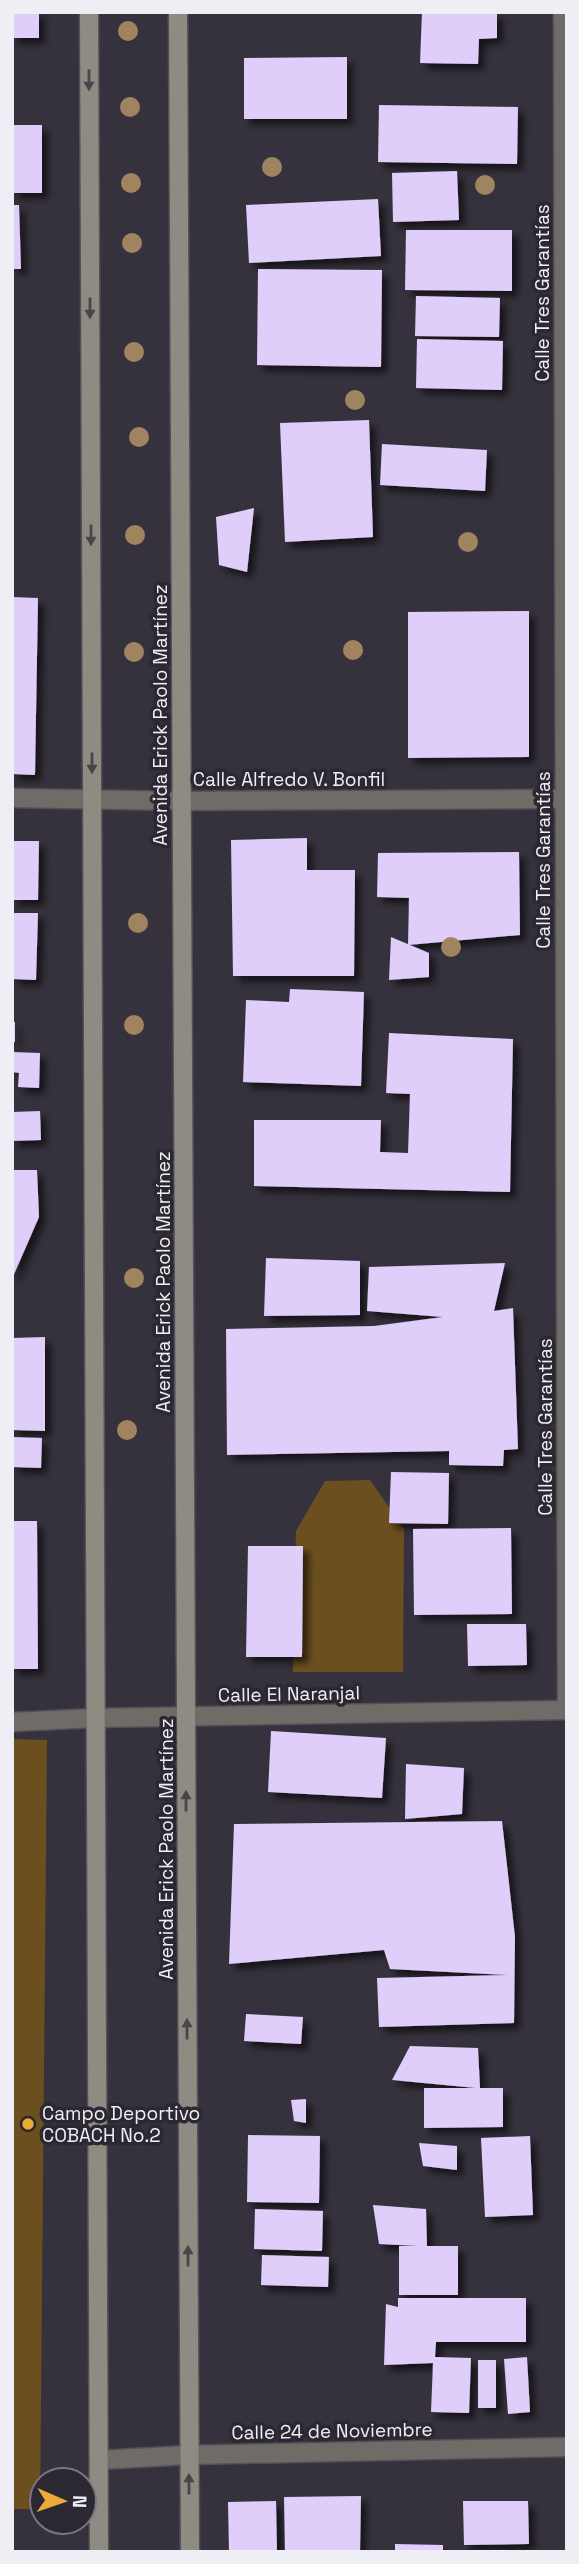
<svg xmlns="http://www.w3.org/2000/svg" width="579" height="2564" font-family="'Space Grotesk',sans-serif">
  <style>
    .green { fill: #6b4f1f }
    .building { fill: #dfcdfa; filter: url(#shadow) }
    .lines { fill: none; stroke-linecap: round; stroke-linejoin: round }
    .street-casing { stroke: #54505a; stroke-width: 21 }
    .secondary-casing { stroke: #54505a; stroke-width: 21 }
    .street { stroke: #6f6c67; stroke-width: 18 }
    .secondary { stroke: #8f8a82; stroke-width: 18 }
    .tree { fill: #9f845f }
    .oneway { fill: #4a454a }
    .poi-dot { fill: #e8ab37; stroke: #2c2832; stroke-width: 2.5 }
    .labels { text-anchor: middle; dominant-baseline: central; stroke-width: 7; stroke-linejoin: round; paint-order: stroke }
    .street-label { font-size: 19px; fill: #f0eef5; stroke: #2c2832 }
    .poi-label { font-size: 19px; fill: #f0eef5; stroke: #2c2832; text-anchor: start }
  </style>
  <defs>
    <filter id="shadow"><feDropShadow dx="6" dy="6" stdDeviation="3.5" flood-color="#0009"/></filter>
  </defs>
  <rect width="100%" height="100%" fill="#36323d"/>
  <g class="green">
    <polygon points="370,1480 404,1529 403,1672 293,1672 296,1531 325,1481"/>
    <polygon points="12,1739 47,1740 40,2509 12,2509"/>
  </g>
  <g class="building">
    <rect x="12" y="12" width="27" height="26"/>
    <polygon points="422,12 497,13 497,38 479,39 478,64 420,63"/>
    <polygon points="347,57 347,119 244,119 244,58"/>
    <polygon points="379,105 518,107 517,164 378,162"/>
    <rect x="12" y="125" width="30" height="68"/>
    <polygon points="457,171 459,220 393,222 392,173"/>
    <polygon points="378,199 381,256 249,263 246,205"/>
    <polygon points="12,205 19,205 21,269 12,269"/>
    <polygon points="406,230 512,230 512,291 405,290"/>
    <polygon points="258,269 382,270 381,367 257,365"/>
    <polygon points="416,296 500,298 499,337 415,336"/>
    <polygon points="417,339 503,341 502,390 416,388"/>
    <polygon points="369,420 373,537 285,542 280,423"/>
    <polygon points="382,444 487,450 485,491 380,485"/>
    <polygon points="254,508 247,572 219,565 216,517"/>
    <polygon points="12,597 38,598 35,775 12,774"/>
    <polygon points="529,611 529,757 408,758 408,612"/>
    <polygon points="307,838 307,870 355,870 354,976 233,976 231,840"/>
    <polygon points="12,841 39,841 38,900 12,900"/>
    <polygon points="519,852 520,935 408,945 409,898 377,897 378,853"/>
    <polygon points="12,913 38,913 36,980 12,979"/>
    <polygon points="391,937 429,953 429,977 389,980"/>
    <polygon points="290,989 364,992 361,1086 243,1082 246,1000 289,1002"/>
    <rect x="12" y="1022" width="3" height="20"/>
    <polygon points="389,1033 513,1039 510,1192 254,1186 254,1120 381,1120 380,1152 408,1153 410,1094 386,1093"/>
    <polygon points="12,1052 40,1053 39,1088 18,1087 19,1073 12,1072"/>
    <polygon points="40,1111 41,1140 12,1141 12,1112"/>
    <polygon points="12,1170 37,1170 39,1217 12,1279"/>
    <polygon points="266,1258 360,1261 360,1315 264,1316"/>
    <polygon points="505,1263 494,1311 513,1308 518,1449 504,1450 503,1466 449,1465 449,1451 227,1455 226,1329 374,1326 443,1317 367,1311 369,1267"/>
    <polygon points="45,1337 45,1431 12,1430 12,1338"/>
    <polygon points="12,1437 42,1438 41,1468 12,1467"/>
    <polygon points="391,1472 449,1473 448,1524 389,1523"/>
    <polygon points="12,1521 37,1521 38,1669 12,1669"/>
    <polygon points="511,1528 512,1614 414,1615 413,1529"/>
    <polygon points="248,1546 303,1546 302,1657 246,1657"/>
    <polygon points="467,1624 526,1624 527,1665 468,1666"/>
    <polygon points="271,1731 386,1738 382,1798 268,1792"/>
    <polygon points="406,1764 464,1768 462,1814 405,1819"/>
    <polygon points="502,1821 515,1937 514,2023 379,2027 377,1978 507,1975 390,1969 384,1950 229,1964 234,1824"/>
    <polygon points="246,2014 303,2017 301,2044 244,2041"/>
    <polygon points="410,2046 478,2048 480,2088 503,2088 503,2127 424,2128 424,2088 476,2088 392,2080"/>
    <polygon points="306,2099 306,2123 294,2121 291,2100"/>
    <polygon points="248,2135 320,2136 319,2203 247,2202"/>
    <polygon points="530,2136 533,2215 485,2217 481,2138"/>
    <polygon points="419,2143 457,2146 457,2170 423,2166"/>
    <polygon points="373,2205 426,2209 427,2246 458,2246 458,2295 399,2295 399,2246 419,2246 379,2244"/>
    <polygon points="255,2209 323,2211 322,2251 254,2249"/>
    <polygon points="262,2255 329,2257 328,2287 261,2285"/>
    <polygon points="398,2298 526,2298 526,2342 436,2342 435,2357 471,2358 469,2413 431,2412 433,2363 384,2365 386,2304 398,2307"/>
    <polygon points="527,2357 530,2412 508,2414 504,2359"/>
    <rect x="478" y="2360" width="18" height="48"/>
    <polygon points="361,2496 360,2552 285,2552 284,2497"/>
    <polygon points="276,2501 277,2552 229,2552 228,2502"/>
    <polygon points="463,2501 528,2501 529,2544 464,2545"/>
    <polygon points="395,2544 443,2545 443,2552 395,2552"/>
  </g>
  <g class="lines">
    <defs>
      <g id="street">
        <polyline points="563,12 567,1708"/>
        <polyline points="12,798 181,801 567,799"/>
        <polyline points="12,1722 96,1718 567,1710"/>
        <polyline points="99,2460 189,2455 567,2447"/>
      </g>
      <g id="secondary">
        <polyline points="89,12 99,2552"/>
        <polyline points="178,12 190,2552"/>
      </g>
    </defs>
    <use href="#street" class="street-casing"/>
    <use href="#secondary" class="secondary-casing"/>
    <use href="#street" class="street"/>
    <use href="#secondary" class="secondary"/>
  </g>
  <g class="tree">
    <circle cx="128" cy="31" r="10"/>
    <circle cx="130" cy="107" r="10"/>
    <circle cx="272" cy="167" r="10"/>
    <circle cx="131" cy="183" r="10"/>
    <circle cx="485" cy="185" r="10"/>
    <circle cx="132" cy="243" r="10"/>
    <circle cx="134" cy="352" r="10"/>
    <circle cx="355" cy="400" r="10"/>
    <circle cx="139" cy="437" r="10"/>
    <circle cx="135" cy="535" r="10"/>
    <circle cx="468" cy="542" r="10"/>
    <circle cx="353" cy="650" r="10"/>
    <circle cx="134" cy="652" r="10"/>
    <circle cx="138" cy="923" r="10"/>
    <circle cx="451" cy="947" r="10"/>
    <circle cx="134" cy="1025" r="10"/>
    <circle cx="134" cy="1278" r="10"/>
    <circle cx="127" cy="1430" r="10"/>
  </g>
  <defs><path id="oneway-solid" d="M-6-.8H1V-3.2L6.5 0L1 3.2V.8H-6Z" transform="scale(1.75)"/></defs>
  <g class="oneway">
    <use href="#oneway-solid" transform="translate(89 80) rotate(90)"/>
    <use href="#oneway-solid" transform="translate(90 308) rotate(90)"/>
    <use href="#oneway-solid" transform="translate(91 535) rotate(90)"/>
    <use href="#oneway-solid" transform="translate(92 763) rotate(90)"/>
    <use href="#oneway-solid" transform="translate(186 1801) rotate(-90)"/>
    <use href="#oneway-solid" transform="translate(187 2029) rotate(-90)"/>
    <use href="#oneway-solid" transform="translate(188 2256) rotate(-90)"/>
    <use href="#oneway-solid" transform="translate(189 2484) rotate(-90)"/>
  </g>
  <circle class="poi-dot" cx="28" cy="2124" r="7"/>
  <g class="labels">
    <g class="street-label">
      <text transform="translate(542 293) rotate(-90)">Calle Tres Garantías</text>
      <text transform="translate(160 715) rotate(-90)">Avenida Erick Paolo Martínez</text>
      <text x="289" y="779">Calle Alfredo V. Bonfil</text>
      <text transform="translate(543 860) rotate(-90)">Calle Tres Garantías</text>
      <text transform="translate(163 1282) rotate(-90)">Avenida Erick Paolo Martínez</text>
      <text transform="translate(545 1427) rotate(-90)">Calle Tres Garantías</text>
      <text transform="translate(289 1694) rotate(-1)">Calle El Naranjal</text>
      <text transform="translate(166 1849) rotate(-90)">Avenida Erick Paolo Martínez</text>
      <text transform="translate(332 2431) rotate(-1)">Calle 24 de Noviembre</text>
    </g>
    <g class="poi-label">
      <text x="42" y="2113">Campo Deportivo<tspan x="42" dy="22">COBACH No.2</tspan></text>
    </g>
  </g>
  <rect width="579" height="2564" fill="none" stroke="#f0eef5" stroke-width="28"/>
  <g transform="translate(63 2501) rotate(92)"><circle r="33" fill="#2c2832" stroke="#7a7780" stroke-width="2"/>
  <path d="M0-5L12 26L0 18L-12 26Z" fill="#e8ab37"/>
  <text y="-10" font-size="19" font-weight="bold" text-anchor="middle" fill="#f0eef5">N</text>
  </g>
</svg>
